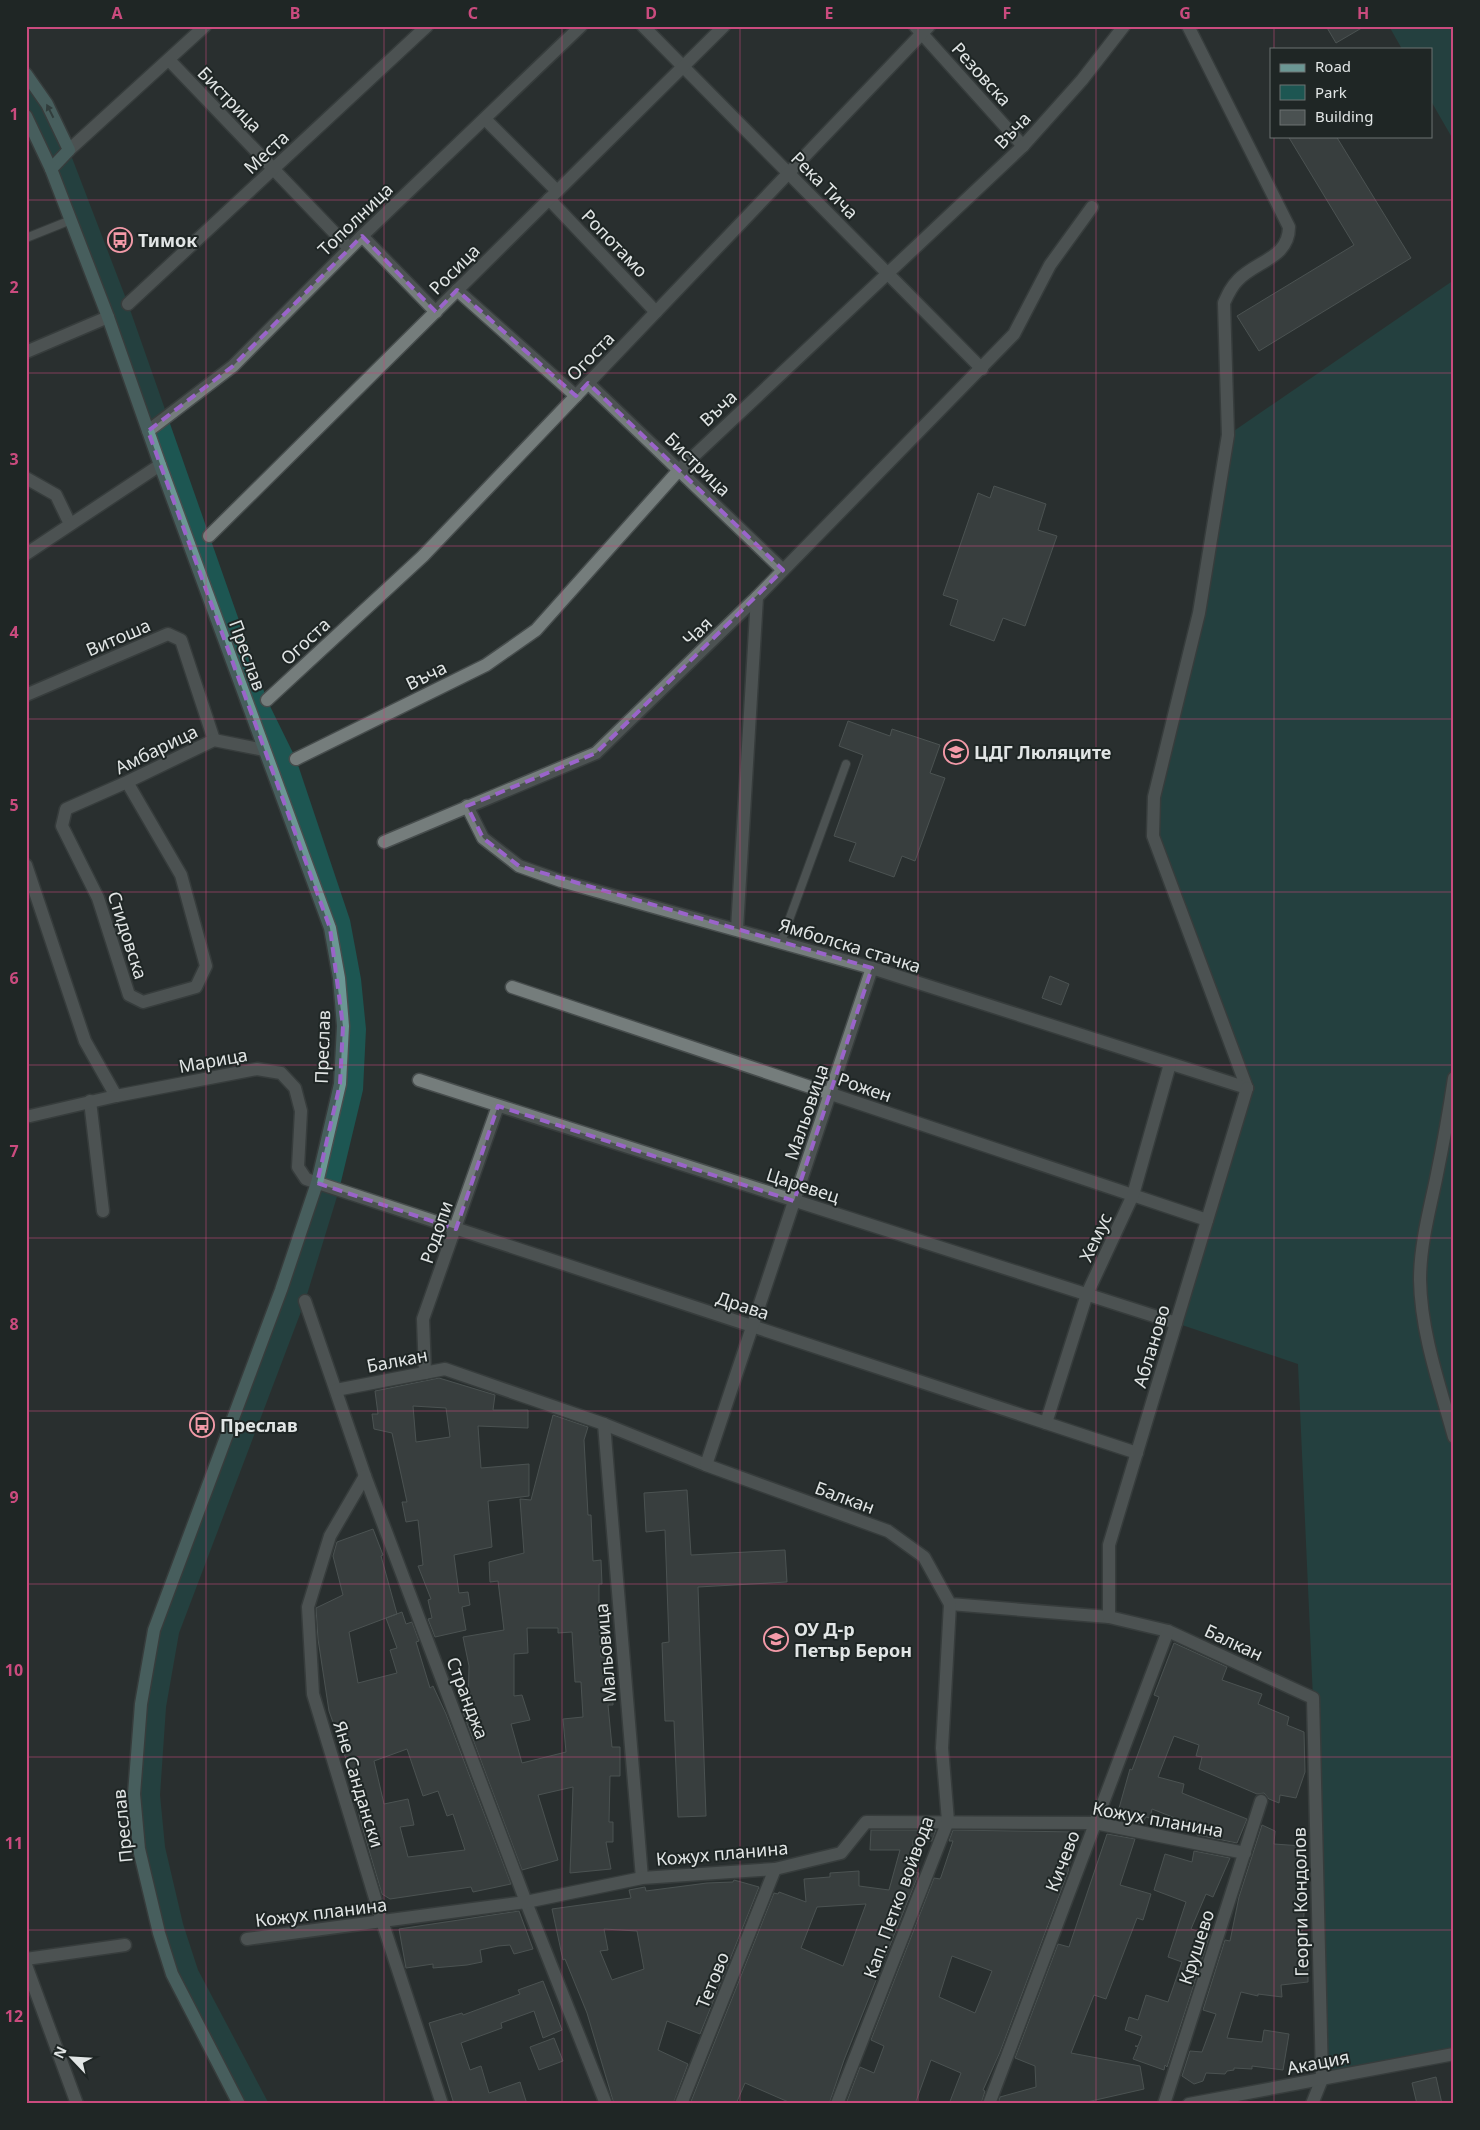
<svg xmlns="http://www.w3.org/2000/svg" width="1480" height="2130" font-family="'Noto Sans',sans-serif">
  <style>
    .green { fill: #1d5652 }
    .building { fill: #4a5151; stroke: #737c7b; fill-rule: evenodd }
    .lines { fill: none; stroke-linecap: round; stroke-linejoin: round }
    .service-casing { stroke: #474d4d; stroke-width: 10 }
    .minor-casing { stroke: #474d4d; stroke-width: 15 }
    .secondary-casing { stroke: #474d4d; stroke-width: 15 }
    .service { stroke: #757d7c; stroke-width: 8 }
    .minor { stroke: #757d7c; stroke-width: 12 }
    .secondary { stroke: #6b9794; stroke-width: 12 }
    .oneway { fill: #3a4e4c }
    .marked { fill: none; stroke: #9a64ca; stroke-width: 4; stroke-dasharray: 10 6; stroke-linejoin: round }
    .grid { fill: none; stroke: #ca4b7e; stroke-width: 1; stroke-opacity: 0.55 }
    .labels { text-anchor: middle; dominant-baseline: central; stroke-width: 4; stroke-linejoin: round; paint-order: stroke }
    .street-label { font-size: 18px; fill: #e1e5e5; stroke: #1f2625 }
    .poi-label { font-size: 18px; font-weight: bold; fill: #e1e5e5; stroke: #1f2625; text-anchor: start }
    .neatline { fill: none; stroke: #ca4b7e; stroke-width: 2 }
    .grid-label { font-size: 16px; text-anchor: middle; font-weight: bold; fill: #ca4b7e }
  </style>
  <rect width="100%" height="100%" fill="#29302f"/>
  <g class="green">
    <polygon points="1389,26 1454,26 1454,141 1431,101 1431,49 1402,49"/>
    <polygon points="26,74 69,150 128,304 267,700 296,759 350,920 361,979 366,1029 363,1090 339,1190 305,1301 179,1633 166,1707 160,1795 165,1847 183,1924 198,1970 269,2104 239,2104 159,1933 134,1794 154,1630 281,1290 340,1084 343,1026 330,928 26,116"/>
    <polygon points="1454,280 1454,2054 1322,2079 1313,1698 1298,1364 1176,1323 1247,1088 1152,817 1199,613 1228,435"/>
  </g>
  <g class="building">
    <polygon points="1326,26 1365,26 1336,43"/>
    <polygon points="1288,136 1336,136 1411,258 1259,351 1237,316 1354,245"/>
    <polygon points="994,486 1046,504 1038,530 1057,536 1025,626 1003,618 994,641 950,625 958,600 943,595 978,493 990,498"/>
    <polygon points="848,721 890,736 892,729 940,745 930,773 945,778 915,861 902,856 894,877 849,861 856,843 834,836 863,755 839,746"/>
    <polygon points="1050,976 1069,984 1061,1005 1042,998"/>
    <path d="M439,1378l56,17 -2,15h35v18l-50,-2 3,42 48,-4v32l-41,5 4,46 -38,8 5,38 9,-1 2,13 -8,2 4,23 -31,7 -7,-18 4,-1 -4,-18 3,-1 -13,-33 5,-1 -5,-45 -12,2 -4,-20h5l-15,-69 -18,-4 -2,-15h6l-3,-23zM413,1406l33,2 4,29 -34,5z"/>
    <path d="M553,1415l35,12 -4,13 4,75h3l2,46 8,-1 1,24h-3v28l2,45h4l1,25h6l1,23h-5l4,42h8v29h-10l-1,46h4v20h-7l5,27 -41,4 3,-86 -35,8 20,65 -36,10 -60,-160 6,-2 1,-42 -6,-29 41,-7 -6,-49 -8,1 -1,-20 35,-9 -4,-54 11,1zM527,1628h31v5l14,-1 3,50h6l2,35 -20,2 3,33 -44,11 -11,-39 19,-4 -8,-25 -8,1v-42l14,-1z"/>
    <polygon points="687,1490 691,1555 785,1550 787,1582 698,1587 706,1816 678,1817 674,1721 665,1721 662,1643 669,1642 665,1530 646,1532 644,1493"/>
    <path d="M373,1529l10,26 -2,1 16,58 -11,4 16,-6 4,12 6,-2 7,19 -3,1 14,46 3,-2 13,28 65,170 -38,8 -2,-5 -81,12 -8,-5 -21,-71 -15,-64 -17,-48 -11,-72 -2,-31 27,-13 -10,-39 4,-14zM386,1618l11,30 -7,2 7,23 -39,10 -9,-51zM407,1749l16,47 15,-5 9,25 6,-2 12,36 -57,7 -8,-30 14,-2 -6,-26 -24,5 -10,-43z"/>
    <polygon points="1174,1643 1227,1667 1222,1680 1262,1694 1258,1704 1289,1717 1287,1725 1304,1732 1305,1772 1296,1798 1280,1795 1279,1803 1269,1799 1264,1793 1257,1794 1199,1769 1202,1757 1196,1756 1199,1745 1174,1736 1158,1777 1184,1784 1182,1793 1247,1819 1237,1843 1197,1835 1198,1827 1152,1809 1150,1818 1146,1817 1142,1824 1116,1819 1130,1769 1132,1770 1159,1697 1154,1695"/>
    <polygon points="1262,1825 1275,1831 1274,1844 1302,1846 1304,1914 1300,1950 1308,1951 1308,1982 1281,1985 1282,1997 1258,1994 1258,1996 1241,1992 1227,2038 1262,2042 1264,2030 1289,2034 1283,2070 1252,2066 1252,2069 1234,2068 1234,2070 1227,2071 1225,2074 1206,2073 1203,2081 1194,2084 1182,2076 1190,2051 1202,2052 1216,2014 1203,2010 1225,1940 1230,1941 1239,1897"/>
    <path d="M871,1830h65l-4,11 -19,-1v32l6,1 -75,187 -15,44h-36l-48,-21 -9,21h-46l84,-211 4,1 1,-2 27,10 -2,-23 26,-2v-4l29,-2v15l30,4 11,-40h-30zM866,1904l-23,62 -42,-18 16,-41z"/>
    <path d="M953,1830l123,2 -8,40 -68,180 -17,38 2,1 -4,13h-32l12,-31 -30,-13 -16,44h-69l14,-37 14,6 10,-27 -13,-6 63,-162 6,1 1,-2 12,-36h-4zM952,1956l40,15 -17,42 -36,-16z"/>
    <polygon points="1107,1834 1135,1839 1120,1885 1151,1894 1143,1920 1137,1918 1106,1999 1094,1995 1071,2053 1140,2066 1144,2089 1078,2104 998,2104 1000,2097 1036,2087 1035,2066 1015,2058 1058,1944 1069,1947"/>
    <polygon points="1194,1851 1230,1858 1213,1897 1206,1894 1191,1929 1210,1935 1167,2067 1165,2065 1164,2070 1133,2059 1138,2047 1135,2046 1138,2046 1142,2036 1125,2030 1129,2017 1138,2020 1146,1995 1168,2002 1182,1962 1168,1957 1186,1902 1154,1890 1165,1854 1192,1862"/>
    <path d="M734,1880l25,7 -59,147 -33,-13 -9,29 30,14 -15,40h-59l-27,-91 -22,-54 -2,1 -11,-51 79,-11 -2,-8 16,-3 1,4 61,-8 26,-1zM604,1929l33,2 7,38 -32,11 -12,-29 8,-1z"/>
    <polygon points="519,1911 533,1949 514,1954 510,1945 498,1946 480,1950 482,1962 467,1965 433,1968 433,1964 406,1968 399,1929"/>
    <polygon points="543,1981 562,2030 543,2038 534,2011 501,2023 502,2028 461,2043 470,2070 481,2066 489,2093 520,2082 527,2104 454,2104 429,2023 462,2013 463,2015 520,1994 518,1990"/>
    <polygon points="554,2038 563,2061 539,2070 530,2047"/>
    <polygon points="1436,2077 1442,2104 1417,2104 1412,2083"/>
  </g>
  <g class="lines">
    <defs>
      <g id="service">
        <polyline points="26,238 71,220"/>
        <polyline points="781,942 846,764"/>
      </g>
      <g id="minor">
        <polyline points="643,26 982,369"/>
        <polyline points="915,26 1023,146"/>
        <path d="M1188,26l101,201c0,31 -33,34 -51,53 -7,7 -10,14 -14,23l4,132 -29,178 -45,184 -1,39 94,252"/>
        <polyline points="169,60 349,248"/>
        <polyline points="485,119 557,191"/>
        <polyline points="69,150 205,26"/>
        <polyline points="549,199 656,312"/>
        <polyline points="362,236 436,312"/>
        <polyline points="457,290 576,396"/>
        <polyline points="128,304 427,26"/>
        <polyline points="26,352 108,317"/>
        <polyline points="588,383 783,570"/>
        <polyline points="148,431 233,366 362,236 581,26"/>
        <polyline points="26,478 56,495 70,524"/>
        <polyline points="209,536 724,26"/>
        <polyline points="26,554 160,465"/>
        <polyline points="26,695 168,634 181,640 214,740"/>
        <polyline points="267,700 423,556 929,26"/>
        <polyline points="296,759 486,665 536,630 679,470 1023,146 1082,80 1124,26"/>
        <polyline points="127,782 181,875 206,966 196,987 143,1002 129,995 98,898 62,826 66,809 127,782 214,740 264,750"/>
        <polyline points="467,806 483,838 519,866 561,881 872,968 1247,1088"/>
        <polyline points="384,842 596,753 757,597 1014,334 1050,265 1092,207"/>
        <polyline points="26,865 85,1041 116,1096"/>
        <polyline points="737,929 757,597"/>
        <polyline points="512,987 1207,1220"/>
        <path d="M1454,1078c-5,34 -11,67 -18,101 -7,33 -16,67 -16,101 1,54 20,106 34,157"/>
        <polyline points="419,1080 1176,1323"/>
        <polyline points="90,1101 103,1211"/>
        <polyline points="30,1116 116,1096 257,1069 281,1073 295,1088 301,1111 298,1167 306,1179 1137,1453"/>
        <polyline points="305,1301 365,1476 526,1902 606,2104"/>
        <polyline points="425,1373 423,1319 498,1106"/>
        <polyline points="336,1390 445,1369 604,1424 706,1465 888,1531 924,1557 950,1604 1109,1617 1168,1631 1313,1698 1322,2079 1312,2104"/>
        <polyline points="1046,1423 1087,1294 1133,1195 1170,1064"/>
        <polyline points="604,1424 642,1878"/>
        <polyline points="706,1465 872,968"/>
        <polyline points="365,1476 330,1536 308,1607 313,1694 382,1921 442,2104"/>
        <polyline points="1109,1617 1109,1545 1247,1088"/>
        <polyline points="247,1939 526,1902 642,1878 775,1869 841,1853 866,1822 1095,1823 1245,1853"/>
        <polyline points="26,1959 125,1945"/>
        <polyline points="26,1965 77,2104"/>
        <polyline points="681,2104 775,1869"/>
        <polyline points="837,2104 948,1821 942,1748 950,1604"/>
        <polyline points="989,2104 1168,1631"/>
        <polyline points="1164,2104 1261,1801"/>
        <polyline points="1189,2104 1454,2054"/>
      </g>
      <g id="secondary">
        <polyline points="26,74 47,104 69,150 51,169 108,317 160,465 330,928 339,978 343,1026 340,1084 317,1183 281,1290 154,1630 141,1704 134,1794 139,1849 159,1933 172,1974 239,2104"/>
        <polyline points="26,116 51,169"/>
      </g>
    </defs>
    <use href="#service" class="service-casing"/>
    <use href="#minor" class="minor-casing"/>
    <use href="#secondary" class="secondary-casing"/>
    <use href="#service" class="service"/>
    <use href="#minor" class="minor"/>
    <use href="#secondary" class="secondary"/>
  </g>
  <defs><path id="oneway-solid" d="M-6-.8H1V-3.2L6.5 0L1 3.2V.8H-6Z" transform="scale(1.25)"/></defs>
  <use class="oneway" href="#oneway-solid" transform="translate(50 111) rotate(-117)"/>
  <path d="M0 0H1480V2130H0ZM362,236l74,76 21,-22 119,106 12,-13 195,187 -187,183 -129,53 16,32 36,28 353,102 -78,233 -296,-95 -42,123 -139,-46 23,-99 3,-58 -13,-98 -182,-497 85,-65z" fill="#29302f" fill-opacity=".55" fill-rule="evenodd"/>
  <path class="marked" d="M362,236l74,76 21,-22 119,106 12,-13 195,187 -187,183 -129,53 16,32 36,28 353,102 -78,233 -296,-95 -42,123 -139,-46 23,-99 3,-58 -13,-98 -182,-497 85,-65z"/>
  <path class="grid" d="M206,26v2078M384,26v2078M562,26v2078M740,26v2078M918,26v2078M1096,26v2078M1274,26v23M1274,136v1968M26,200h1428M26,373h1428M26,546h1428M26,719h1428M26,892h1428M26,1065h1428M26,1238h1428M26,1411h1428M26,1584h1428M26,1757h1428M26,1930h1428"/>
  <defs>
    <symbol id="bus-ring" viewBox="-11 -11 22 22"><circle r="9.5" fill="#1f2625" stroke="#f39aa8" stroke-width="1.5"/><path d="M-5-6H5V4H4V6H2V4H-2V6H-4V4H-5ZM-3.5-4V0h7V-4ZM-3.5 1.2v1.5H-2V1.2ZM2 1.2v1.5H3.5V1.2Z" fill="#f39aa8"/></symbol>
    <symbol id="school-ring" viewBox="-11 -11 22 22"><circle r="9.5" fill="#1f2625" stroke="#f39aa8" stroke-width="1.5"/><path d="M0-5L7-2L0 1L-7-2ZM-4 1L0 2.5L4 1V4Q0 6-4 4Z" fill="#f39aa8"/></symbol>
  </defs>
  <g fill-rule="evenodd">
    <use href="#bus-ring" x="106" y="226" width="28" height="28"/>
    <use href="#school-ring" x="942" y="738" width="28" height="28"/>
    <use href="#bus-ring" x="188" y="1411" width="28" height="28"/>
    <use href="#school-ring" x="762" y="1625" width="28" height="28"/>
  </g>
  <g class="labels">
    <g class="street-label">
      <text transform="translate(982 74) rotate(48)">Резовска</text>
      <text transform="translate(230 99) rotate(46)">Бистрица</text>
      <text transform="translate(1012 130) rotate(-46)">Въча</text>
      <text transform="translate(266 152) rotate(-43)">Места</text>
      <text transform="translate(825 185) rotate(45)">Река Тича</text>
      <text transform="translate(355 219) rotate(-44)">Тополница</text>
      <text transform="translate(615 243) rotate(46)">Ропотамо</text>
      <text transform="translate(454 269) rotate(-45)">Росица</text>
      <text transform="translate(590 356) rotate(-46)">Огоста</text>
      <text transform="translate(718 408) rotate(-43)">Въча</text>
      <text transform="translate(698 464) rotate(44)">Бистрица</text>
      <text transform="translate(697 631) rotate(-44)">Чая</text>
      <text transform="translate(118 637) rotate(-23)">Витоша</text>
      <text transform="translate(305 641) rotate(-43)">Огоста</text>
      <text transform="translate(248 655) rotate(70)">Преслав</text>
      <text transform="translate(426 675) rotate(-26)">Въча</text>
      <text transform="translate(156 749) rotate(-26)">Амбарица</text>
      <text transform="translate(128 935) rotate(72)">Стидовска</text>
      <text transform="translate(850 945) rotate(17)">Ямболска стачка</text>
      <text transform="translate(322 1047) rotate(-88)">Преслав</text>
      <text transform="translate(213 1060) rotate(-10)">Марица</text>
      <text transform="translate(865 1087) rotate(19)">Рожен</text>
      <text transform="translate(806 1112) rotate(-71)">Мальовица</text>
      <text transform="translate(803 1185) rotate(18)">Царевец</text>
      <text transform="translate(436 1232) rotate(-71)">Родопи</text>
      <text transform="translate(1095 1237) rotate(-65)">Хемус</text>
      <text transform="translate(743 1305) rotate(18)">Драва</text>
      <text transform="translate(1151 1346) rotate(-73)">Абланово</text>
      <text transform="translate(397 1360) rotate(-11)">Балкан</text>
      <text transform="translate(845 1497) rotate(20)">Балкан</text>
      <text transform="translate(1234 1642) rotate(25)">Балкан</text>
      <text transform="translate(605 1653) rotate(-95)">Мальовица</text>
      <text transform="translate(468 1698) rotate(69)">Странджа</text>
      <text transform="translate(359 1784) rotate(73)">Яне Сандански</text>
      <text transform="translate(1158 1819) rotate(10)">Кожух планина</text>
      <text transform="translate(122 1826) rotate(-96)">Преслав</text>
      <text transform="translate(722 1853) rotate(-5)">Кожух планина</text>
      <text transform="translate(1062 1861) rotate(-69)">Кичево</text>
      <text transform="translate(898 1897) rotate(-70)">Кап. Петко войвода</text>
      <text transform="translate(1300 1902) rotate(-91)">Георги Кондолов</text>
      <text transform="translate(321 1912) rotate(-7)">Кожух планина</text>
      <text transform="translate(1196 1947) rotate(-72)">Крушево</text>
      <text transform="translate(712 1980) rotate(-68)">Тетово</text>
      <text transform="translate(1318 2062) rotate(-11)">Акация</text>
    </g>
    <g class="poi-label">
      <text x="138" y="240">Тимок</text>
      <text x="974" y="752">ЦДГ Люляците</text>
      <text x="220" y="1425">Преслав</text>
      <text x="794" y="1629">ОУ Д-р<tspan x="794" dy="21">Петър Берон</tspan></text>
    </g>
  </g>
  <rect width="1480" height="2130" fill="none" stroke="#1f2625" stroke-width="55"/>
  <rect x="1270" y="48" width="162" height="90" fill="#1f2625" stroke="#6d7272"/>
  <rect x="1280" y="64" width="25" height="8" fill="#6b9794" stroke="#6d7272"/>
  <text x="1315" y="72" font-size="15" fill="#e1e5e5">Road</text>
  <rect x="1280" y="85" width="25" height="15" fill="#1d5652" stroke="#6d7272"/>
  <text x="1315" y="98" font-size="15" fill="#e1e5e5">Park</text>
  <rect x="1280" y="110" width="25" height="15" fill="#4a5151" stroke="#6d7272"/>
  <text x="1315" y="122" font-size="15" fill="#e1e5e5">Building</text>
  <g transform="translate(72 2058) rotate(295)" stroke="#1f2625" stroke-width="4" paint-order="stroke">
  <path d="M0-4L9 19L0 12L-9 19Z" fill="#e1e5e5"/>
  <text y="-8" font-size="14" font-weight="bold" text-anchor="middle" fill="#e1e5e5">N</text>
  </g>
  <rect x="28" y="28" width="1424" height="2074" class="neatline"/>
  <g class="grid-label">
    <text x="117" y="19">A</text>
    <text x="295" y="19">B</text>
    <text x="473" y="19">C</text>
    <text x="651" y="19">D</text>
    <text x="829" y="19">E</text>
    <text x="1007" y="19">F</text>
    <text x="1185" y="19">G</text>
    <text x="1363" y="19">H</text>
    <text x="14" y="120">1</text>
    <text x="14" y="293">2</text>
    <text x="14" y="465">3</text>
    <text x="14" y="638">4</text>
    <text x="14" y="811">5</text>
    <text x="14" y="984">6</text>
    <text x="14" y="1157">7</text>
    <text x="14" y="1330">8</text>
    <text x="14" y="1503">9</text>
    <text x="14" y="1676">10</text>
    <text x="14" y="1849">11</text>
    <text x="14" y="2022">12</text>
  </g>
</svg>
